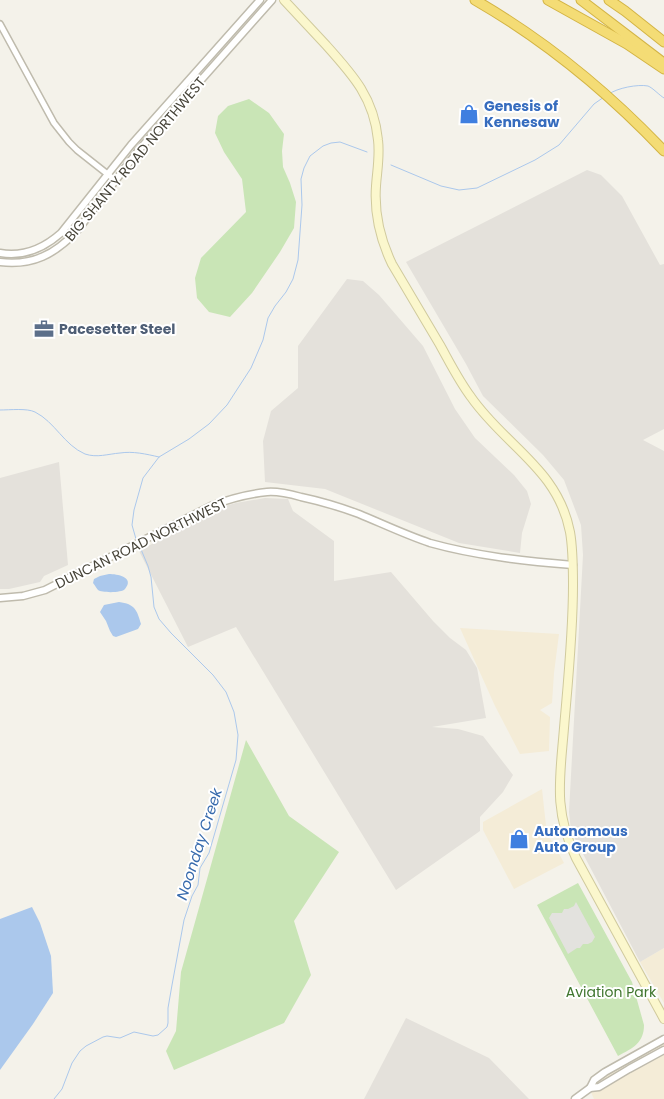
<svg xmlns="http://www.w3.org/2000/svg" width="664" height="1099" font-family="Poppins,sans-serif">
  <style>
    .commercial { fill: #f4ecd7 }
    .industrial { fill: #e4e1db }
    .green { fill: #c9e5b6 }
    .parking { fill: #e3e2de }
    .water { fill: #abc8ec }
    .lines { fill: none; stroke-linecap: round; stroke-linejoin: round }
    .stream { stroke: #abc8ec; stroke-width: 1 }
    .minor-casing { stroke: #bfbbad; stroke-width: 8 }
    .tertiary-casing { stroke: #bfbbad; stroke-width: 9 }
    .secondary-casing { stroke: #d0ca9d; stroke-width: 10 }
    .motorway-casing { stroke: #d3b445; stroke-width: 11 }
    .minor { stroke: #fff; stroke-width: 5 }
    .tertiary { stroke: #fff; stroke-width: 6 }
    .secondary { stroke: #fbf7cd; stroke-width: 8 }
    .motorway { stroke: #f4dc75; stroke-width: 9 }
    .labels { text-anchor: middle; dominant-baseline: central; stroke-width: 4; stroke-linejoin: round; paint-order: stroke }
    .shop-label { font-size: 14px; font-weight: bold; fill: #366cbe; stroke: #fff; text-anchor: start }
    .street-label { font-size: 14px; fill: #474439; stroke: #fff }
    .service-label { font-size: 14px; font-weight: bold; fill: #4e5e75; stroke: #fff; text-anchor: start }
    .park-label { font-size: 14px; fill: #40762f; stroke: #fff }
    .water-label { font-size: 15px; font-style: italic; fill: #386bad; stroke: #fff }
  </style>
  <rect width="100%" height="100%" fill="#f4f2ea"/>
  <g class="commercial">
    <polygon points="460,628 559,634 554,673 552,703 540,710 550,717 549,751 520,754 495,706"/>
    <polygon points="542,789 547,835 554,844 564,863 514,889 483,830 483,822"/>
    <polygon points="664,948 664,1003 640,962"/>
    <polygon points="664,1043 664,1099 594,1099 588,1086 634,1055"/>
  </g>
  <g class="industrial">
    <polygon points="587,170 601,175 622,196 660,265 664,264 664,429 643,440 664,451 664,948 640,962 571,831 569,812 583,555 581,525 564,480 543,455 483,396 466,364 406,262"/>
    <polygon points="347,279 363,281 379,295 423,346 455,409 475,438 514,475 527,491 531,504 522,533 520,553 459,543 325,489 265,482 263,441 271,411 298,388 298,346"/>
    <polygon points="59,462 68,565 44,576 40,582 9,589 0,589 0,478"/>
    <polygon points="265,498 288,499 293,511 334,541 334,581 391,572 433,621 450,638 466,650 477,668 486,718 432,727 458,729 483,736 513,775 503,792 480,817 480,831 396,890 236,627 188,647 139,551 218,508 236,503"/>
    <polygon points="406,1018 489,1058 529,1099 364,1099"/>
  </g>
  <g class="green">
    <polygon points="249,99 269,113 284,134 282,151 283,167 290,183 296,202 294,228 280,252 252,293 230,317 209,312 197,298 195,278 201,258 246,212 242,179 224,152 215,133 218,116 228,106"/>
    <polygon points="246,740 289,816 339,852 294,921 311,975 284,1023 174,1070 166,1051 176,1031 181,972"/>
    <path d="M578,883l54,99 12,43c0,18 -11,23 -26,31l-81,-151z"/>
  </g>
  <polygon class="parking" points="576,902 595,937 592,942 588,944 583,944 580,948 577,948 568,954 549,918 552,913 562,913 564,909 568,909 574,906"/>
  <g class="water">
    <path d="M109,574c8,0 26,3 16,15 -3,4 -23,4 -27,1 -2,-2 -3,-5 -5,-7l1,-4 6,-3z"/>
    <path d="M119,602c16,2 18,8 22,22l-3,5 -22,8 -3,-1 -3,-5 -4,-10 -6,-9 4,-7z"/>
    <polygon points="32,907 40,923 51,956 53,993 33,1024 0,1070 0,919"/>
  </g>
  <g class="lines">
    <g class="stream">
      <path d="M609,94c8,-6 29,-10 39,-8 5,2 11,9 16,12"/>
      <polyline points="391,165 441,186 459,190 477,188 535,160 559,145 594,104 604,97"/>
      <path d="M0,410c10,0 27,-2 35,2 20,10 29,33 50,42 12,4 23,0 35,-1 13,-2 26,1 39,4"/>
      <polyline points="136,539 132,525 134,510 143,478 159,457 189,439 209,424 227,405 251,368 263,340 268,318 275,306 286,292 293,279 298,260 302,205 301,179 304,168 310,156 323,146 331,143 340,142 367,152"/>
      <polyline points="54,1099 62,1089 72,1063 80,1051 86,1046 103,1037 107,1036 120,1038 134,1032 153,1036 158,1035 167,1027 168,1023 168,1008 172,985 184,920 192,896 198,885 200,868 209,853 236,760 238,735 234,712 226,692 213,675 171,633 159,619 154,607 151,577 148,566 140,547"/>
    </g>
    <defs>
      <polyline id="minor" points="0,24 54,123 69,142 77,150 115,180"/>
      <g id="tertiary">
        <path d="M0,253c23,4 44,-5 61,-20l70,-88 129,-145"/>
        <path d="M0,262c33,4 55,-8 77,-31l61,-80 134,-151"/>
        <path d="M0,598l23,-2 22,-6 166,-84c18,-7 37,-12 56,-14 11,-1 23,2 34,5 19,4 39,10 58,17 24,10 47,21 71,29 47,13 94,18 143,22"/>
        <polyline points="590,1088 594,1080 605,1072 664,1039"/>
        <polyline points="575,1099 590,1088 599,1087 629,1069 664,1050"/>
      </g>
      <path id="secondary" d="M284,0c14,15 28,30 42,45 27,30 48,53 52,95 2,16 -1,31 -2,46 -2,28 4,53 16,78 16,27 32,54 48,81 10,18 19,36 31,52 34,49 87,72 99,135 3,17 3,35 3,53 0,48 -5,96 -9,143 -4,50 -11,82 12,130l88,161"/>
      <g id="motorway">
        <path d="M475,0c71,41 133,92 189,151"/>
        <polyline points="548,0 627,44 664,69"/>
        <polyline points="581,0 661,61"/>
        <polyline points="609,0 625,11 664,42"/>
      </g>
    </defs>
    <use href="#minor" class="minor-casing"/>
    <use href="#tertiary" class="tertiary-casing"/>
    <use href="#secondary" class="secondary-casing"/>
    <use href="#motorway" class="motorway-casing"/>
    <use href="#minor" class="minor"/>
    <use href="#tertiary" class="tertiary"/>
    <use href="#secondary" class="secondary"/>
    <use href="#motorway" class="motorway"/>
  </g>
  <defs>
    <symbol id="shop-bare" viewBox="-9 -9 18 18"><path d="M-5-2.5h2.3a2.7 3.5 0 0 1 5.4 0H5L5.5 6h-11ZM-1.5-2.5h3a1.5 2.3 0 0 0-3 0Z" fill="#3f7fe0" stroke="#fff" stroke-width="2.5" paint-order="stroke"/></symbol>
    <symbol id="office-bare" viewBox="-9 -9 18 18"><path d="M-6-3h4V-5.5h4V-3h4V5H-6ZM-1-4.5V-3h2v-1.5ZM-6 0V1H6V0Z" fill="#5c6f8a" stroke="#fff" stroke-width="2.5" paint-order="stroke"/></symbol>
  </defs>
  <g fill-rule="evenodd">
    <use href="#shop-bare" x="455" y="100" width="28" height="28"/>
    <use href="#office-bare" x="30" y="315" width="28" height="28"/>
    <use href="#shop-bare" x="505" y="825" width="28" height="28"/>
  </g>
  <g class="labels">
    <g class="shop-label">
      <text x="484" y="106">Genesis of<tspan x="484" dy="16">Kennesaw</tspan></text>
      <text x="534" y="831">Autonomous<tspan x="534" dy="16">Auto Group</tspan></text>
    </g>
    <g class="street-label">
      <text transform="translate(135 159) rotate(-50)">BIG SHANTY ROAD NORTHWEST</text>
      <text transform="translate(141 543) rotate(-26)">DUNCAN ROAD NORTHWEST</text>
    </g>
    <g class="service-label">
      <text x="59" y="329">Pacesetter Steel</text>
    </g>
    <g class="park-label">
      <text x="611" y="992">Aviation Park</text>
    </g>
    <g class="water-label">
      <text transform="translate(199 844) rotate(-72)">Noonday Creek</text>
    </g>
  </g>
</svg>
